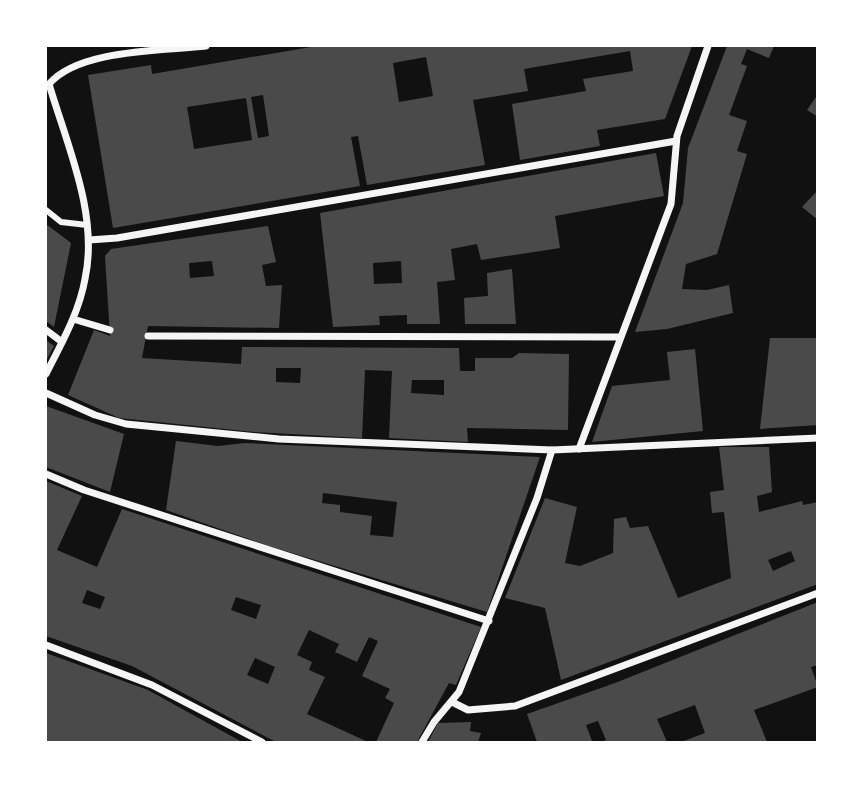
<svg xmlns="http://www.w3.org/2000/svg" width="863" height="788" font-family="'Noto Sans',sans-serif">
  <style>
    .building { fill: #4a4a4a; fill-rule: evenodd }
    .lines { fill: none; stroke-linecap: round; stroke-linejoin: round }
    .pedestrian { stroke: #f5f5f5; stroke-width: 6 }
    .minor { stroke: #f5f5f5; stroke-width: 7 }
  </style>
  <rect width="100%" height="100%" fill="#111"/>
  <g class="building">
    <path d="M317,46h375l-27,73 -68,11 3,16 -80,14 -8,-56 74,-13 -3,-12 50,-8 -3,-20 -106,18 4,22 -55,9 12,65 -118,20 -9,-49 -7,1 9,49 -247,42 -25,-153 63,-10 1,9zM426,57l7,39 -34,6 -6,-39zM263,95l6,41 -11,2 -7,-41zM246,98l6,42 -58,9 -7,-42z"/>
    <polygon points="727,46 774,46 769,58 747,49 741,64 747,66 729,115 747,121 737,151 747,154 717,254 686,264 682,289 707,290 729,285 733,313 667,329 635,332 683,203 688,148"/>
    <polygon points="818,94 818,117 807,110"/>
    <path d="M656,153l8,43 -109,20 5,32 -79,12 -4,-16 -26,5 4,31 -18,2 3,42h-33v-9l-28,1 1,9 -47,2 -13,-114zM401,261l1,22 -28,1 -1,-21z"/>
    <polygon points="818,190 818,220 802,207"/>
    <polygon points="46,224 71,243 54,327 46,321"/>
    <path d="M268,226l8,36 -14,3 4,21 16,-1 -3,43 -131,-2 -6,32 99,6 1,-17 217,1 1,23h15v-13h37l7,-5 50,1 -1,76 -101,-2 1,14 -79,-4 3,-67 -27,-1 -3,68 -108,-6 -135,-14 -51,-23 26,-65 16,6 -5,-80 6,-7zM212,261l2,15 -24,2 -1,-15zM276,368h25l-1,15 -24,-1zM412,380h32v15l-33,-2z"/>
    <polygon points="512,269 516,324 465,324 464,298 488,296 487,273"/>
    <polygon points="770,338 818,338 818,425 760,429"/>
    <polygon points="46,340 54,346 46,361"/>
    <polygon points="695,349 703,431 592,442 612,386 670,380 667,352"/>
    <polygon points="46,406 124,434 110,492 46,467"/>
    <path d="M176,441l42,5 27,-3 295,14 -53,155 -218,-66 -103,-36zM323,493l74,9 -4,35 -23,-2 2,-19 -32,-4v-7l-18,-2z"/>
    <path d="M719,447h50l3,45 -15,4 2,16 43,-11 1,4 15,-3v82l-257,96 -16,-72 -40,-10 40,-100 32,9 -12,56 15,3 33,-13 1,-34 12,-2 4,11 18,-2 30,72 53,-20 -7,-66 -12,1 -2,-21 14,-2zM791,551l4,10 -22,10 -5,-11z"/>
    <path d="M46,481l36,15 -25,54 40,17 25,-58 359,118 -25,58 -7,-2 -32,59h-41l18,-39 -9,-5 5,-9 -28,-13 16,-35 -9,-4 -12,25 -22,-10 4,-8 -30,-14 -12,25 15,7 -3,8 16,7 -18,37 61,28h-92l-144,-76 -86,-30zM87,590l18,7 -5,12 -18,-6zM236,597l25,8 -5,14 -25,-9zM255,658l20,9 -7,17 -21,-9z"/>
    <polygon points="818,602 818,665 811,667 818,687 754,710 767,742 681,742 705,733 695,705 657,719 667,742 601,742 606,740 598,721 586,725 592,741 588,742 537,742 527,714 615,683"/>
    <polygon points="46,653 148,690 242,742 46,742"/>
    <polygon points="471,722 470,731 481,733 478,742 428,742 438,723"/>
  </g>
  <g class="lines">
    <polyline class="pedestrian" points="46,210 61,222 87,225"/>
    <g class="minor">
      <path d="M49,84c30,-35 113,-33 157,-38"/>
      <polyline points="89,240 117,238 676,141"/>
      <polyline points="73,319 110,330"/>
      <polyline points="46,330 62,342"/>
      <polyline points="148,336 619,337"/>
      <path d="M46,374c15,-30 33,-61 39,-95 14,-64 -18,-134 -36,-195"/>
      <polyline points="46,393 95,415 126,424 279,439 552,450 818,438"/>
      <polyline points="579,449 671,204 677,136 708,46"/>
      <polyline points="46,474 84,490 489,621"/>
      <polyline points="46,645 152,685 262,742"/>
      <polyline points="452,702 468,710 515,706 818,593"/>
      <polyline points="422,742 434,722 459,692 537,498 552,450"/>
    </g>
  </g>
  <rect width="863" height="788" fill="none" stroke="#ffffff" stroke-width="94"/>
</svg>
